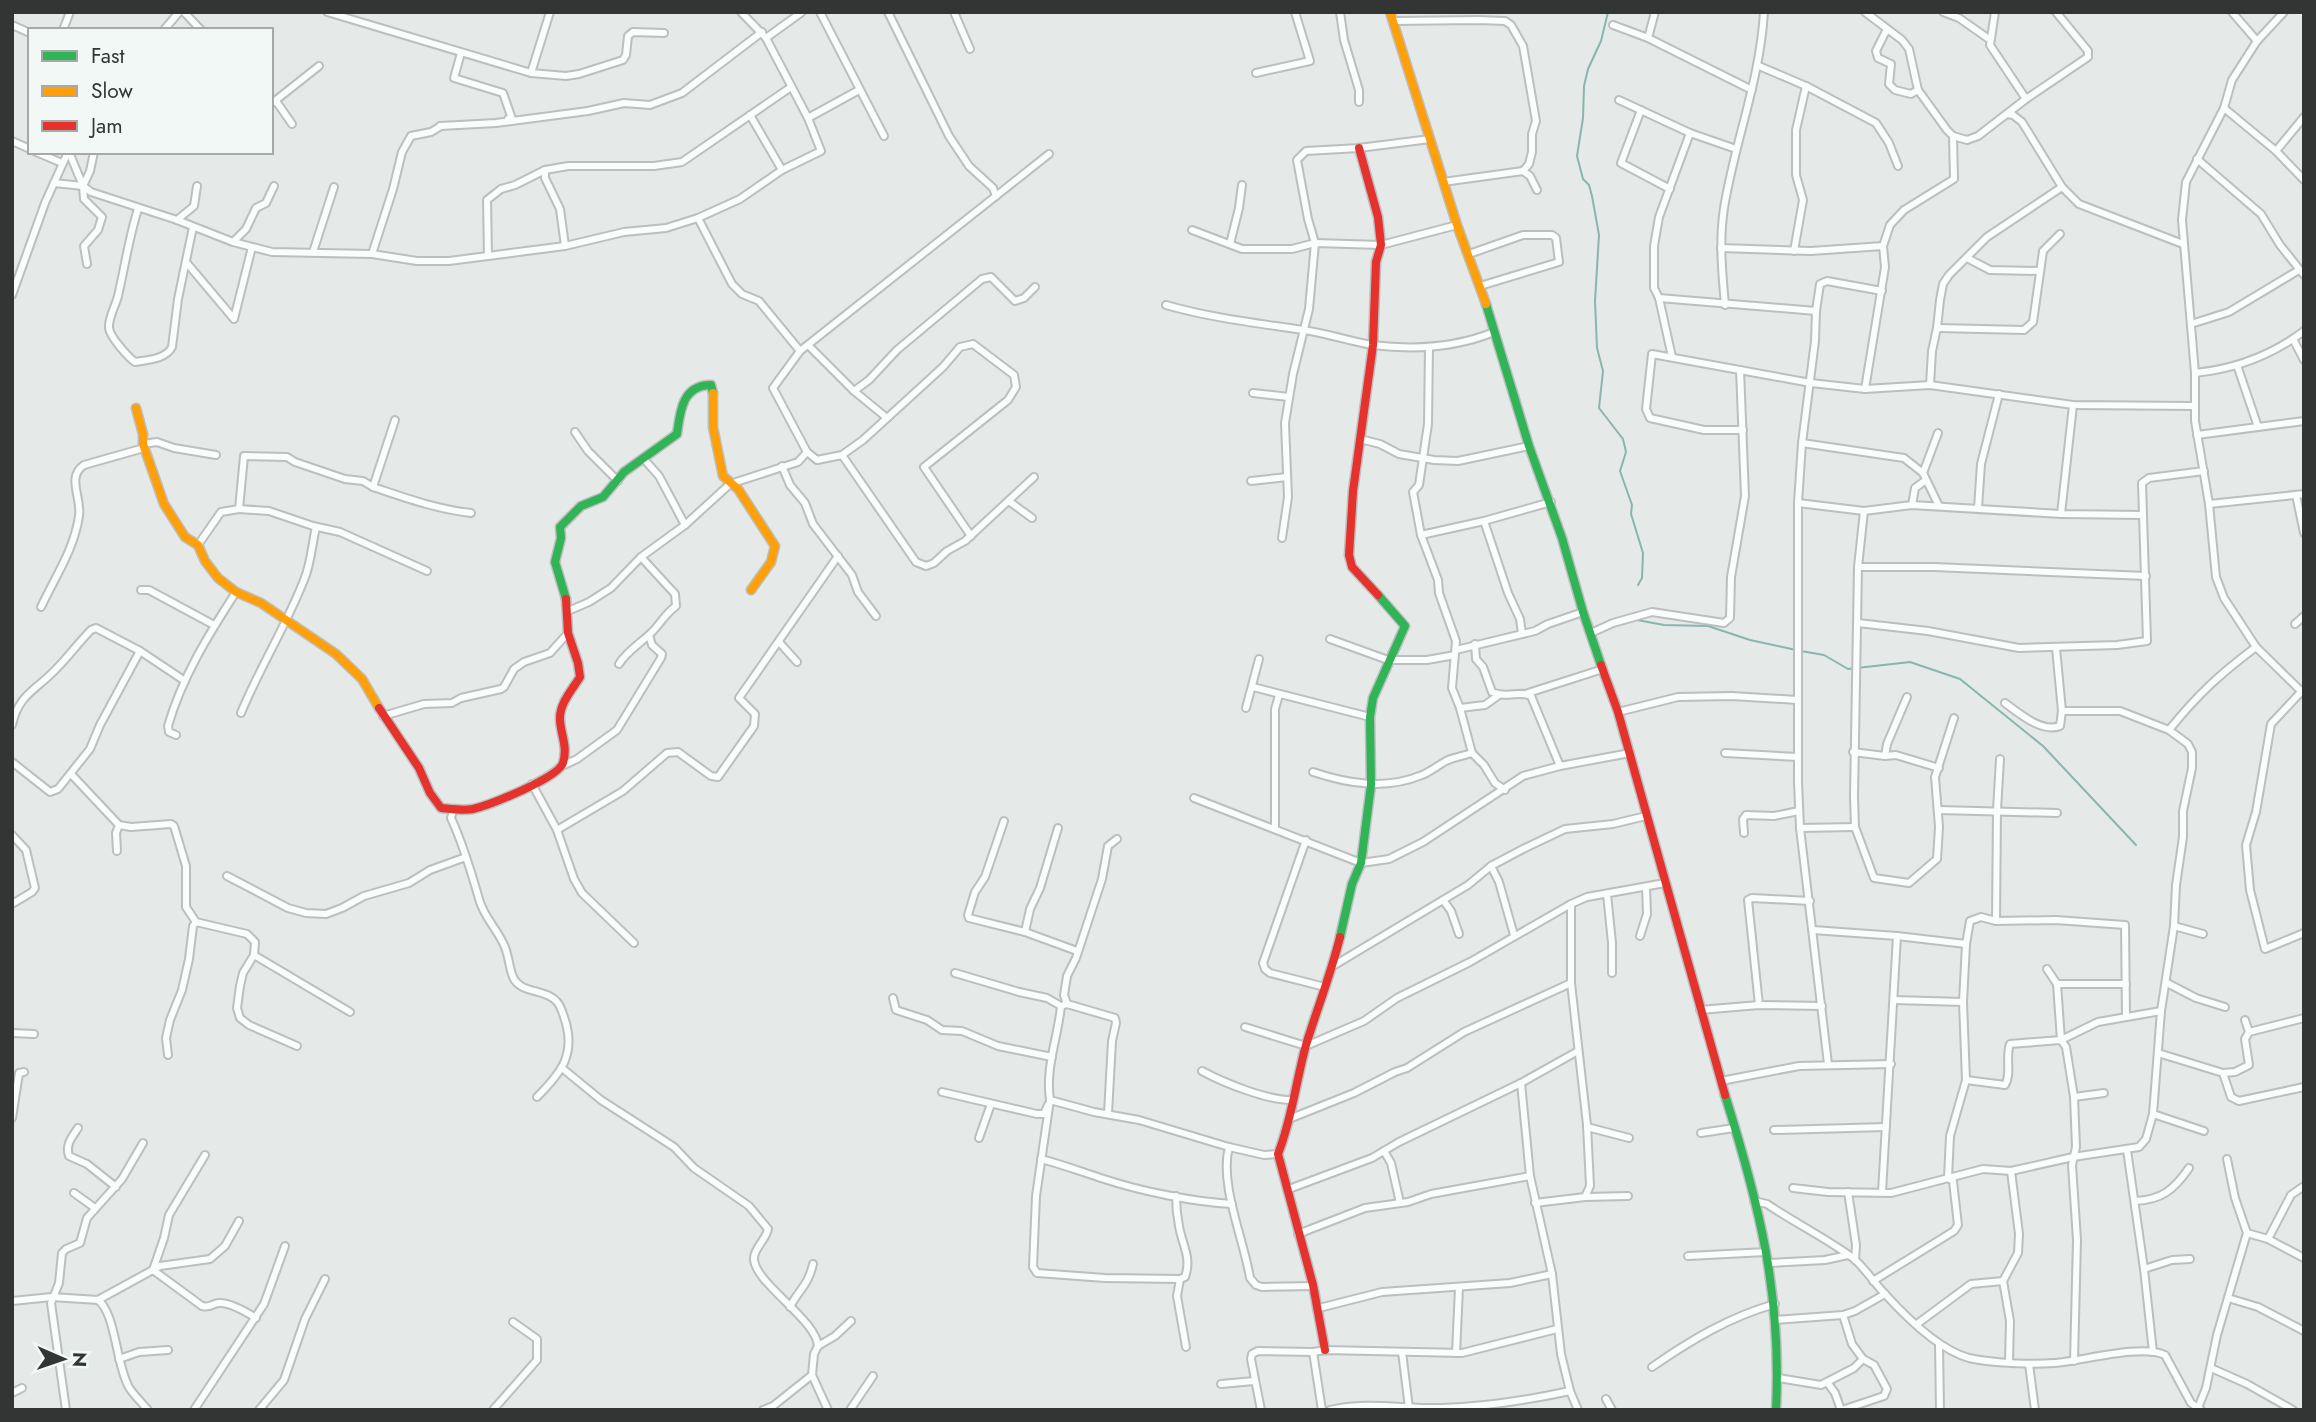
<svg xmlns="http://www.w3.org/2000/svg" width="2316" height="1422" font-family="Jost,sans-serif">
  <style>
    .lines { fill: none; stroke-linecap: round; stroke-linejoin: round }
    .stream { stroke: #88b6af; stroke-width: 2 }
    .street-casing { stroke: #bcbfbf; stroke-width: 10 }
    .fast-casing { stroke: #bcbfbf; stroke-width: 11 }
    .slow-casing { stroke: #bcbfbf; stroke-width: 11 }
    .jam-casing { stroke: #bcbfbf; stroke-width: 11 }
    .street { stroke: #fbfcfc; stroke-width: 6 }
    .fast { stroke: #30b455; stroke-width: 8 }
    .slow { stroke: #ff9f0a; stroke-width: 8 }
    .jam { stroke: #e5322d; stroke-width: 8 }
  </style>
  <rect width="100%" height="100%" fill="#e5e9e8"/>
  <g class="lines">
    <g class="stream">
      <polyline points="1608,12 1601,41 1588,69 1584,86 1583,118 1577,156 1583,179 1589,185 1592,196 1599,235 1595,301 1597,348 1603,371 1599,408 1623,439 1626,452 1620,471 1632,505 1631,514 1643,553 1642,578 1638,585"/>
      <polyline points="1637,620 1664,625 1708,626 1750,640 1796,650"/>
      <polyline points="1801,651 1824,655 1848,669 1910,662 1960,679 2043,746 2136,845"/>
    </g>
    <defs>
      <g id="street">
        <polyline points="184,12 201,30"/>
        <polyline points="327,12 531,73 566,76 579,74 623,60 626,55 628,36 633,32 664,33"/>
        <polyline points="820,12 884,136"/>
        <polyline points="888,12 949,136 969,166 993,188 996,196"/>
        <polyline points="954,12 970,49"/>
        <polyline points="1340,12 1344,40 1359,90 1359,102"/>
        <polyline points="1865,12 1902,40 1909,49 1918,90 1947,130 1953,136 1967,140 1978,136 2026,99 2088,57 2088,51 2056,12"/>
        <polyline points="1943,12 1959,18 1989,39"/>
        <polyline points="1995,12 1990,45 2026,99"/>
        <polyline points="2232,12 2257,41"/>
        <polyline points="2284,12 2257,41 2232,80 2224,108 2186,182 2182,220 2195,373 2195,421 2209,504 2216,577 2224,598 2256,647 2304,694"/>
        <polyline points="1393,21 1479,20 1505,21 1511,25 1523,46 1536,121 1532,134 1532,152 1529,164 1523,171"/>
        <polyline points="12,25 30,33"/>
        <polyline points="1613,25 1648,38 1752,90"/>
        <polyline points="1887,29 1876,51 1878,58 1891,64 1889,84 1895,90 1911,94 1918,90"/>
        <polyline points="63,30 70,12"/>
        <polyline points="164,30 179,12"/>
        <polyline points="766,38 802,12"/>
        <polyline points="1648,38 1655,12"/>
        <polyline points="461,53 454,78 503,93 512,119 508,119"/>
        <polyline points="1759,66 1806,86 1876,123 1889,143 1898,166"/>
        <polyline points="531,73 550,12"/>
        <polyline points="1256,73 1310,61 1295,12"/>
        <polyline points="1619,100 1690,133 1736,149"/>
        <polyline points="276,101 292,124"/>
        <polyline points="271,104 319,66"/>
        <polyline points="2224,108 2276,151 2304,180"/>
        <polyline points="1641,110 1621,163 1670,189"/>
        <polyline points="2007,114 2013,115 2022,122 2062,187 2079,204 2183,244"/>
        <polyline points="750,115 782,170"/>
        <polyline points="808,118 859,90"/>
        <polyline points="440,126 496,123 588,111 624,103 650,105 682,93 762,32"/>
        <polyline points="12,141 30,149"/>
        <polyline points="2276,151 2304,117"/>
        <polyline points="36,152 62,163"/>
        <polyline points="69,152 83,186 84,199 102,217 98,230 84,246 87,264"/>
        <polyline points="2197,159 2261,214 2280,245 2304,275"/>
        <polyline points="545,170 545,178 560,209 565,246"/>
        <polyline points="1443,182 1523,171 1530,176 1537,190"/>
        <polyline points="54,183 83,186 91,192 177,220 233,242 272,252 372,254 417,261 449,261 565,246 624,232 666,228 698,218 740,199 782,170 821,151 808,118 766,38 741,12"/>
        <polyline points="83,186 90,171 94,152"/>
        <path d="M138,209c-9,28 -13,57 -20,87 -2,9 -10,22 -9,32 1,9 19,29 26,34 13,-2 31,-3 37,-15l6,-48 15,-72"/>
        <polyline points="698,218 732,284 742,294 759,301 800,351"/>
        <polyline points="177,220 194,206 197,186"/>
        <polyline points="1192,230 1242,249 1292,249 1315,243 1381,245 1457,225"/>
        <polyline points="233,242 246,229 256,208 266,203 274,186"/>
        <polyline points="1230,244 1239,208 1242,185"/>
        <polyline points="1721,248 1811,251 1883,246"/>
        <polyline points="1794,251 1803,200 1796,175 1796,130 1806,86"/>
        <polyline points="313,252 334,187"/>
        <polyline points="372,254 393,189 402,152 411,136 431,132 441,126"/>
        <polyline points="1469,254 1523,235 1552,235 1556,238 1559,262 1480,286"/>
        <polyline points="488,256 487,200 501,189 515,185 545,170 568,166 654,166 682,162 791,87"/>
        <polyline points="1967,258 1990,270 2039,271"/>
        <polyline points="186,262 234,319 252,247"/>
        <polyline points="12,295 45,203 68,152"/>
        <polyline points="1659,298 1816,311"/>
        <path d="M1166,305c45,13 91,18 137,25 23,3 46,11 69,15 41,5 83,3 122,-13"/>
        <path d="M1725,305c-3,-33 -6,-65 -1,-97 11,-67 36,-128 40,-196"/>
        <polyline points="2191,324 2229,312 2299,270"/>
        <polyline points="1937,328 2024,330 2033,322 2043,251 2060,234"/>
        <polyline points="2293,339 2304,360"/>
        <polyline points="808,345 854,391 887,418"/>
        <polyline points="1429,347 1428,424 1419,485 1413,492 1421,535 1438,580 1439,593 1456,641 1452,688 1460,708 1472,753 1484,765 1495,783 1505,790"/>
        <polyline points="1672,357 1659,298 1654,288 1654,246 1659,217 1690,133"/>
        <polyline points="2237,365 2258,427"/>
        <path d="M2195,373c39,-4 77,-18 109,-42"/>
        <polyline points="1930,385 1932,351 1937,328 1940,300 1943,284 1949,275 1987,237 2062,187"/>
        <polyline points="1865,389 1885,267 1883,246 1890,225 1904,210 1954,179 1953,136"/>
        <polyline points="854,391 869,380 897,350 982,279 991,277 1015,301 1024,298 1035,287"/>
        <polyline points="1253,393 1289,397"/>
        <polyline points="1743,430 1704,430 1650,418 1646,409 1652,354 1811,383 1865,389 1930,385 2073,405 2194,406"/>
        <polyline points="575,432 588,451 618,481"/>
        <polyline points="2197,435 2304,421"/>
        <polyline points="1360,439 1380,444 1399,454 1434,460 1458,461 1529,446"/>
        <polyline points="1802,443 1904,458 1923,473 1939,506"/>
        <polyline points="143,444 157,442 174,448 216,455"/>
        <polyline points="842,455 916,562 926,566 934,563 947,551 965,541 1034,477"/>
        <polyline points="643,458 659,476 685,525"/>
        <polyline points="782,466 790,485 805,503 813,524 852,575 858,592 876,616"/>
        <polyline points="1923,473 1938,433"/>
        <polyline points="1251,481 1287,477"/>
        <path d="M373,487c33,11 63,22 98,26"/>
        <polyline points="2296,495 2304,533"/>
        <polyline points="1010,502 1032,518"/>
        <polyline points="1798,503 1864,511 1912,505 2061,514 2143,515"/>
        <polyline points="2209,504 2304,494"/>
        <polyline points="1912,505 1915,488 1926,480"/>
        <polyline points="1978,508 1981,464 1999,394"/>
        <polyline points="239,509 269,511 313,526 340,532 427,571"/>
        <polyline points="1864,511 1858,567 1854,797 1855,827 1874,878 1909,883 1937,859 1939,827 1935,777 1954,718"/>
        <polyline points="2061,514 2073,405"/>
        <polyline points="1484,521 1508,593 1520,619 1522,634"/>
        <polyline points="1421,535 1484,521 1551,502"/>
        <polyline points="971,536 924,467 1008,400 1016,387 1014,375 973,344 960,347 943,367 863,440 842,455 817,460 807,452 773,388 800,351 1049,154"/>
        <polyline points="1282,538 1288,497 1285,423 1293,374 1309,309 1315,243 1308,219 1297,160 1306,151 1359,148 1430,139"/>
        <polyline points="198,545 221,512 239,509 244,456 287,457 295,462 345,479 363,481 373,487 395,420"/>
        <polyline points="1858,567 1934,567 2146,576"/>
        <polyline points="141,590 149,590 214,625"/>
        <path d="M41,607c14,-30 33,-57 38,-91 3,-18 -13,-39 5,-51l60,-17"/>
        <polyline points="568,611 589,602 611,588 641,557 685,525 730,484 798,462 807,452"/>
        <polyline points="1858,623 1928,631 2019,648 2117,645 2147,641 2142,483 2149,478 2204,471"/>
        <polyline points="2295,624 2304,616"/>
        <polyline points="1591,633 1613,623 1652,612 1724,623 1730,618 1731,577 1745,496 1740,370"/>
        <polyline points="1330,639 1388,660 1427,660 1455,655"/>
        <polyline points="779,642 797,662"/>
        <path d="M1475,644l1,15 7,8 9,25c15,7 28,-2 39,4l29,70"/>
        <polyline points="1456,650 1535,631 1548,624 1583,612"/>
        <path d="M619,664c8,-13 22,-21 33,-32 9,-9 13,-18 24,-26l-1,-12 -34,-37"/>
        <polyline points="1253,687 1370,717"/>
        <polyline points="2301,692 2271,724 2256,812 2246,845 2250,890 2265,949 2304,933"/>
        <polyline points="1528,693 1603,669"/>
        <path d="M2005,703c15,11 37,30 55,23l2,-15 -6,-63"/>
        <polyline points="1246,708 1259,659"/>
        <polyline points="1460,708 1485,705 1499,695"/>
        <polyline points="1618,712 1678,697 1732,696 1798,700"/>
        <path d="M241,713c19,-46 45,-87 63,-133 7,-16 8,-36 12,-53"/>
        <polyline points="383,716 424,704 452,703 461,698 501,689 504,687 514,669 524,662 550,653 568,633"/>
        <path d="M12,725c7,-32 25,-35 45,-57 12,-12 22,-26 34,-38l5,-2 44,23 45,30"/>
        <path d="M2169,730c29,-36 51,-56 87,-83"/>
        <path d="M176,735l-7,-3 -1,-6c14,-49 41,-92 68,-134"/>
        <polyline points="1853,752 1885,756 1896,755 1939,768"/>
        <polyline points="1725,753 1798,757"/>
        <polyline points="1885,756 1887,744 1907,697"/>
        <polyline points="12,762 50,792 58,789 90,749 100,725 140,651"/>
        <polyline points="562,766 577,759 617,730 661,658 662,654 652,645 649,635"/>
        <path d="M1313,772c36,12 73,18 109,3 8,-3 15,-9 24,-14 8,-4 17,-5 26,-8"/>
        <polyline points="71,774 119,825 131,827 171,824 174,826 186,866 186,907 196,922 247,934 255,942 254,955 243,973 240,986 237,1008 240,1018 249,1025 297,1046"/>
        <polyline points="532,784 557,830 574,879 582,893 634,943"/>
        <polyline points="1194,798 1361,863 1389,859 1423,842 1523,776 1560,766 1630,753"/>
        <path d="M453,810l-2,8c12,26 20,53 28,81 4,16 16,28 23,42 7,11 6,24 11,36 7,16 29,12 41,22 6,4 8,12 10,18 13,37 -3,56 -27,80"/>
        <polyline points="1938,810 2057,813"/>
        <polyline points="1004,821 985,877 975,892 968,915 969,918 1025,932 1077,951"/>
        <polyline points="1800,828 1855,827"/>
        <polyline points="1275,829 1275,709 1279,695"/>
        <polyline points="557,830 623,791 667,753 678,752 711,776 718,777 754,726 755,714 739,698 838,556"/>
        <polyline points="1744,833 1743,819 1746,815 1774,816 1799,811"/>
        <polyline points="12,835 26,850 35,888 32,892 12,904"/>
        <polyline points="1306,840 1263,963 1265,969 1270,973 1325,987"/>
        <polyline points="117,851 116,833 119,825"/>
        <polyline points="1491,866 1499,882 1514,935"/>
        <polyline points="227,876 288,908 306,913 326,914 342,908 364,896 409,883 430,870 466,857"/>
        <polyline points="1607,894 1612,943 1612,973"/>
        <polyline points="1443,900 1451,911 1459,934"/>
        <polyline points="1996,921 1997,810 2000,759"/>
        <polyline points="2174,926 2203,934"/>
        <polyline points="1813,930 1897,936 1966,944"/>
        <polyline points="1025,932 1030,909 1040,888 1058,828"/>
        <polyline points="1640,936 1647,914 1646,887"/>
        <polyline points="254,955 350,1012"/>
        <polyline points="1333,966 1468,885 1491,866 1525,848 1565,829 1613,824 1646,816"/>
        <polyline points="2047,969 2057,984 2126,984"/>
        <path d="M955,973l64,19 28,6 14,8c-3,31 -16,62 -11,94l44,12 45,8 90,27 35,8 14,-1"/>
        <polyline points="2167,983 2196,998 2225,1007"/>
        <polyline points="2057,984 2061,1040 2066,1047 2074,1097 2076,1147 2072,1165 2077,1240 2074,1361"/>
        <polyline points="893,998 896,1010 927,1020 942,1030 962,1031 998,1046 1052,1057"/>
        <polyline points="1894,1000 1963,1002"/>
        <polyline points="1067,1004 1115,1018 1116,1023 1112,1041 1108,1113"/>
        <polyline points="1759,1005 1748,900 1752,898 1810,901"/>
        <polyline points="1061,1006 1067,1004 1064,995 1067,976 1076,958 1102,879 1108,846 1117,839"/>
        <polyline points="1700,1010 1759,1005 1822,1006"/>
        <polyline points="1245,1027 1306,1046 1364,1021 1397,998 1470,962 1571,904 1587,897 1665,883"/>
        <polyline points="2249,1032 2304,1018"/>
        <polyline points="12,1033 34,1034"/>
        <polyline points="2158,1053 2223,1073 2231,1097 2239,1101 2304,1087"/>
        <polyline points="168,1055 166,1038 170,1020 182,990 189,959 193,926 196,922"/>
        <polyline points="1828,1064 1800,828 1798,782 1798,503 1802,443 1815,341 1816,311 1820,284 1827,281 1882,291"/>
        <path d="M562,1068l39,32 73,47 20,21 55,38 19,23c-2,11 -14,19 -14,29 -1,24 62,61 64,88"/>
        <path d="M1202,1071c22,12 67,30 91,29"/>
        <polyline points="2223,1073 2235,1072 2249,1065 2245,1039 2249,1032 2245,1020"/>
        <path d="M1966,1080l39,5c7,-11 0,-28 5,-41l51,-4 37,-18 63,-11"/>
        <polyline points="1721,1081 1799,1066 1891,1064"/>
        <polyline points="1521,1083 1530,1176 1552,1274 1561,1354 1570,1391 1578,1410"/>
        <polyline points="942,1092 1037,1114 1044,1114 1048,1105"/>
        <polyline points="2074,1097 2104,1093"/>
        <polyline points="1050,1100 1036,1196 1033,1267 1037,1273 1105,1278 1180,1279"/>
        <polyline points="2153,1114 2204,1131"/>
        <polyline points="12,1118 19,1073 24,1072"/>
        <polyline points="1289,1119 1354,1093 1395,1072 1407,1068 1464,1032 1571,983"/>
        <polyline points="1587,1127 1629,1138"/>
        <path d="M78,1128c-6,9 -13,17 -9,28l18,8 29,23"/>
        <polyline points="1774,1130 1886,1127"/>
        <polyline points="1701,1133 1734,1128"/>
        <polyline points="979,1138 991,1104"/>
        <path d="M1229,1147c-10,37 15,93 21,131l6,7 6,2 51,-1"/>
        <polyline points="2127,1150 2144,1269 2153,1352"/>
        <polyline points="1384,1151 1391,1163 1400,1203"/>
        <path d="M205,1155l-36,60 -5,23 -11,32 49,36c9,2 9,-2 17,-3 10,-1 29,10 37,15"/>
        <path d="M1041,1159c23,6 41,13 63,20 36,12 90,23 128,25"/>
        <polyline points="1793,1188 1828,1192 1891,1193 1983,1169 2011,1171 2073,1157 2139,1147 2146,1139 2153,1114 2161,1011 2174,926 2176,885 2183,837 2183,811 2192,768 2192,752 2188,744 2169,730 2120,711 2062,711"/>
        <polyline points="1289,1189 1372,1158 1399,1142 1521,1083 1578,1051"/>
        <polyline points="1848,1192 1856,1245 1855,1260"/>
        <polyline points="1882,1192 1897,936"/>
        <polyline points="74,1193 95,1208"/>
        <path d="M1176,1196c0,10 1,20 3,30 3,19 13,31 6,51l-5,2 -3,17 9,51"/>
        <polyline points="1585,1197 1628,1196"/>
        <path d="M1754,1201l13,3c28,19 59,34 86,54 12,10 21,25 32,36 21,23 54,56 84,64 23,5 62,7 85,5 29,-2 86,-19 111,-8l26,48 10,7"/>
        <path d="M2135,1201c26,-1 39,-11 54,-33"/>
        <polyline points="1535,1203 1585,1197 1590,1186 1587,1125 1571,983 1571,904"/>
        <polyline points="2247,1233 2268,1239 2304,1258"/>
        <polyline points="1298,1234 1365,1208 1408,1202 1431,1194 1530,1176"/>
        <polyline points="2268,1239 2291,1195 2304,1186"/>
        <polyline points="1688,1256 1766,1252"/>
        <polyline points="1769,1263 1825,1260 1848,1255"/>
        <polyline points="2144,1269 2172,1260 2190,1259"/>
        <polyline points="1873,1281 1954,1231 1958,1225 1953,1181 1948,1178 1950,1136 1966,1080 1963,1002 1966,944 1970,921 1981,917 1996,921 2056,920 2125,925 2126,1016"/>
        <polyline points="2228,1298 2258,1307 2304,1331"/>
        <path d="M98,1300c18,13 18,67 32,89 5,7 12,14 18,21"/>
        <polyline points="12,1301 52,1297 98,1300 160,1266 210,1259 225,1246 239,1221"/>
        <path d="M790,1307c9,-18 18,-21 23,-43"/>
        <polyline points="1319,1308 1382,1292 1510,1283 1552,1274"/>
        <polyline points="1776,1320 1843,1315 1855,1311 1885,1294"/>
        <polyline points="1917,1324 1971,1284 2003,1281"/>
        <polyline points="1939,1344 1940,1410"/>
        <polyline points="1313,1352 1322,1410"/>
        <polyline points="1402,1352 1409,1408"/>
        <polyline points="1456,1353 1459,1288"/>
        <polyline points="119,1359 139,1352 168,1350"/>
        <polyline points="2009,1361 2010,1321 2003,1281 2018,1253 2019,1234 2011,1171"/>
        <polyline points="2029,1364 2035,1410"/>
        <path d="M1652,1367c39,-27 77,-50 123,-63"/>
        <polyline points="2211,1368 2247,1384 2293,1410"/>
        <polyline points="1778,1378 1821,1385 1854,1368 1863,1359"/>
        <polyline points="1827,1382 1835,1393 1841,1410"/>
        <polyline points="1221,1384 1254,1381"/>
        <polyline points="12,1393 22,1388"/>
        <polyline points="1606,1399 1612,1410"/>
        <polyline points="2198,1408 2206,1388 2217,1335 2247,1233 2235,1198 2227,1159"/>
        <polyline points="66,1410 51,1303 59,1283 62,1253 66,1249 80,1243 87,1218 122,1179 143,1143"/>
        <polyline points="194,1410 264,1304 285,1246"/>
        <polyline points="259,1410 284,1380 305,1319 325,1279"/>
        <polyline points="493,1410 537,1360 537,1339 513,1322"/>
        <polyline points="763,1410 773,1406 812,1375"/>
        <polyline points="828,1410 812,1375 814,1354 818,1346 835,1336 851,1321"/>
        <polyline points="850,1410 873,1376"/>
        <polyline points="1261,1410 1251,1359 1252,1354 1258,1351 1313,1352 1325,1350 1462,1353 1557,1329"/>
        <path d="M1330,1410c36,-9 75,-1 112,-2 44,-1 86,-8 128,-17"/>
        <polyline points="1842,1410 1884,1396 1887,1389 1874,1365 1863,1359 1852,1344 1843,1315"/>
      </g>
      <g id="fast">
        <polyline points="1486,304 1529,446 1562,538 1583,612 1601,665"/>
        <path d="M566,599l-11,-37 6,-24 -1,-11 21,-21 22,-9 21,-25 53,-38c3,-22 5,-49 34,-49l2,8"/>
        <polyline points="1340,937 1352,884 1361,863 1371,785 1370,717 1373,698 1405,626 1378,595"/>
        <path d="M1725,1095c34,109 57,199 51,315"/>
      </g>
      <g id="slow">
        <polyline points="1390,12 1457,225 1486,304"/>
        <polyline points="713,393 713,427 723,476 738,489 775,546 771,562 751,590"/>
        <polyline points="136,408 143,434 143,444 164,504 185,537 198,545 205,561 218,578 236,592 261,603 336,654 362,679 379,708"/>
      </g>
      <g id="jam">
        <polyline points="1359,148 1378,217 1381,245 1376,262 1373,345 1353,491 1349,555 1352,567 1378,595"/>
        <polyline points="1601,665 1618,712 1725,1095"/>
        <path d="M379,708l40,60 11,25 11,15c10,1 22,3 32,1 17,-4 85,-31 90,-46 5,-16 -2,-27 -3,-43 -1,-16 12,-30 20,-43l-2,-14 -10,-30 -2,-34"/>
        <path d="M1325,1350l-12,-65 -35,-131c14,-35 18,-73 28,-109 11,-36 25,-71 34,-108"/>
      </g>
    </defs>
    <use href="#street" class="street-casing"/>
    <use href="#fast" class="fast-casing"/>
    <use href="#slow" class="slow-casing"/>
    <use href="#jam" class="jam-casing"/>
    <use href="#street" class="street"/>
    <use href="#fast" class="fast"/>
    <use href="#slow" class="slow"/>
    <use href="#jam" class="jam"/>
  </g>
  <rect width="2316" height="1422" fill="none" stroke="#333535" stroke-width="28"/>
  <rect x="28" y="28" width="245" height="126" fill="#f1f8f6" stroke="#a5aaa9" stroke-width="2"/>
  <rect x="42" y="51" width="35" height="10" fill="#30b455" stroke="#a5aaa9" stroke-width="2"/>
  <text x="91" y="63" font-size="21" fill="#333535">Fast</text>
  <rect x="42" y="86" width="35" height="10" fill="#ff9f0a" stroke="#a5aaa9" stroke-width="2"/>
  <text x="91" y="98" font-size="21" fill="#333535">Slow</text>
  <rect x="42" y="121" width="35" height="10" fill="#e5322d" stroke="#a5aaa9" stroke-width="2"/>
  <text x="91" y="133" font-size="21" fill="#333535">Jam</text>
  <g transform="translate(63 1359) rotate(92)" stroke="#f1f8f6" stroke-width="5" paint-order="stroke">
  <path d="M0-5L12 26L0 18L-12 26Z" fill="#333535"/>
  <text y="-10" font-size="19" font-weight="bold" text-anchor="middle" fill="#333535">N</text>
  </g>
</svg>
